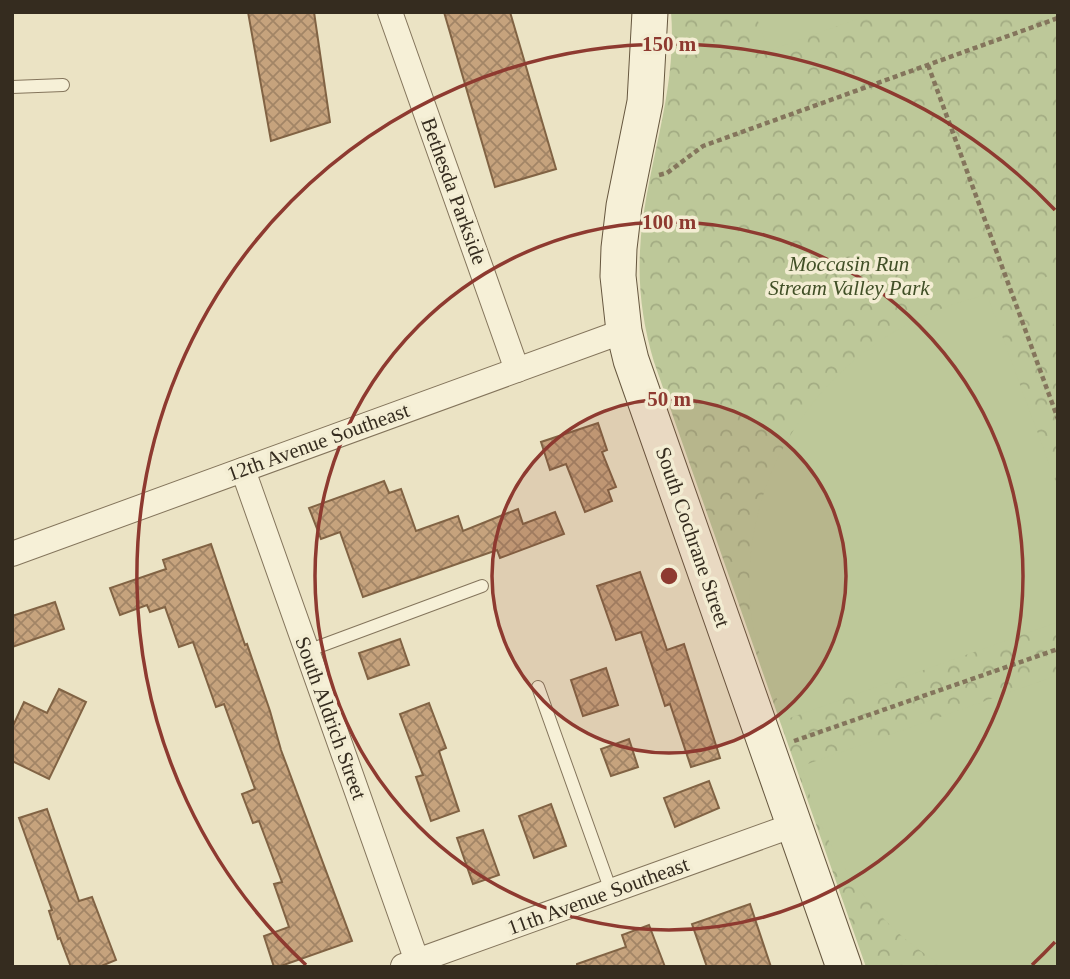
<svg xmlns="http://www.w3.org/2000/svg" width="1070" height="979" font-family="'Times New Roman',serif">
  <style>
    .forest { fill: url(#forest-crowns) }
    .pitch { fill: #bdc899 }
    .building { fill: url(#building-cross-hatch); stroke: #816344; stroke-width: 2 }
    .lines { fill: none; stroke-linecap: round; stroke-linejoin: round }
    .lane-casing { stroke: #84755c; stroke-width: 14 }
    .street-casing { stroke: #84755c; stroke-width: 26 }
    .secondary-casing { stroke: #66573f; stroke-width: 37 }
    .path { stroke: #84755c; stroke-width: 4.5; stroke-dasharray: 5 3.5; stroke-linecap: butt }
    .lane { stroke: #f6f0d7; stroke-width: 12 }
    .street { stroke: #f6f0d7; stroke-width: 24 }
    .secondary { stroke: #f6f0d7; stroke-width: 35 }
    .ring { fill: none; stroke: #8e3a30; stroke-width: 3.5 }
    .labels { text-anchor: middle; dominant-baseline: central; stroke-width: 7; stroke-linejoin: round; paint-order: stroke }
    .street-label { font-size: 21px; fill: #352c1f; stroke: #f3edd3 }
    .park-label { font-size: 21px; font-style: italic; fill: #415027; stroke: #f3edd3 }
    .centre { fill: #8e3a30; stroke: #f3edd3; stroke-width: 3.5 }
    .ring-label { font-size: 21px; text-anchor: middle; font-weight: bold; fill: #8e3a30; stroke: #f3edd3; stroke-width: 7; stroke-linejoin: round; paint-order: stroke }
  </style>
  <defs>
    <pattern id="forest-crowns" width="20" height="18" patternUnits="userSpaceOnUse" patternTransform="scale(1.75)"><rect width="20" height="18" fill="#bdc899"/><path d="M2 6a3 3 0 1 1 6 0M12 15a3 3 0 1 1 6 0" fill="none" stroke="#a3ac83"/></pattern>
    <pattern id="building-cross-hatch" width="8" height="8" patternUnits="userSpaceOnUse" patternTransform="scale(1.75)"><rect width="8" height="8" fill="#c6a37d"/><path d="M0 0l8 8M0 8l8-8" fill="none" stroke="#a28566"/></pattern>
  </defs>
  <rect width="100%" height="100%" fill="#ebe3c4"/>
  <path class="forest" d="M671,12h387v955h-192l-212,-605c-11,-37 -16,-73 -14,-111 4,-81 38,-157 31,-239z"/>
  <g class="pitch">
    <polygon points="755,12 877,12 768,51"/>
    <polygon points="1058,271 1058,337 1038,281"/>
    <path d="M987,295l71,193v134l-271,97c-20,-38 -35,-77 -37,-120 -9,-146 97,-274 237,-304z"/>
    <path d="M1058,675v292h-111c-61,-31 -108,-96 -133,-159 -5,-13 -8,-28 -12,-42z"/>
  </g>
  <g class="building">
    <polygon points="248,12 314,12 330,122 271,141"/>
    <polygon points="444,12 510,12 556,169 495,187"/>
    <polygon points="598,423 607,450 602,452 616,487 608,490 612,501 585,512 566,464 550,470 541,442"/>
    <polygon points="384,481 389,493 401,489 416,531 458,516 463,531 518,509 523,524 555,512 564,534 500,558 497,550 363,597 340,532 321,539 309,508"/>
    <polygon points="211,544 245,645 247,644 270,711 281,750 352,941 278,967 274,967 264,936 289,927 274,884 282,882 259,821 253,823 242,794 255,789 224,704 216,707 193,642 179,647 165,607 150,612 147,605 120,615 110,588 166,569 163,560"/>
    <polygon points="640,572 667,650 684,644 720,758 691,767 670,704 665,706 641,632 616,640 597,586"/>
    <polygon points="55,602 64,629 12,647 12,616"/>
    <polygon points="400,639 409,665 368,679 359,653"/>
    <polygon points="606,668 618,705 583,716 571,680"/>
    <polygon points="59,689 86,702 49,779 12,761 12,728 24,702 47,713"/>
    <polygon points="429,703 446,748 439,751 459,811 431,821 416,777 423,775 400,714"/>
    <polygon points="629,739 638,767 611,776 601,749"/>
    <polygon points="709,781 719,808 675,827 664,798"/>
    <polygon points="551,804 566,846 534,858 519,816"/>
    <polygon points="47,809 79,901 92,897 116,960 99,967 71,967 60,938 58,939 49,911 52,910 19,818"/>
    <polygon points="483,830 499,875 473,884 457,838"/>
    <polygon points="750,904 771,967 707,967 692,924"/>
    <polygon points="649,925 665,967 577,967 577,964 626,947 622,935"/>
  </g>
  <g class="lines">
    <defs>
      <g id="lane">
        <polyline points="12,87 63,85"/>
        <polyline points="307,651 482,586"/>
        <polyline points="538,687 611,891"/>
      </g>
      <g id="street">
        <polyline points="390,12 517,370"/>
        <polyline points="243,470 419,967"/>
        <polyline points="12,554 624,331"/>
        <polyline points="403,966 794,825"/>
      </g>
      <polyline id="secondary" points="650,12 645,102 624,206 619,248 618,276 624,331 631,360 844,967"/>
    </defs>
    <use href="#lane" class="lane-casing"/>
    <use href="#street" class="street-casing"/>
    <use href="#secondary" class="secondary-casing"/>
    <g class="path">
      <polyline points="928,65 1058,419"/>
      <polyline points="659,175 667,173 703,146 1058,18"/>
      <polyline points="794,741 1058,649"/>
    </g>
    <use href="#lane" class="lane"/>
    <use href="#street" class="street"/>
    <use href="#secondary" class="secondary"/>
  </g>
  <circle cx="669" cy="576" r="177" fill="#8e3a30" fill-opacity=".12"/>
  <g class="ring">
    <circle cx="669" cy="576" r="177"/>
    <circle cx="669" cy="576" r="354"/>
    <path d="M1055 942A532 532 0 0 1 1032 965M306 965A532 532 0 1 1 1055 210"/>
  </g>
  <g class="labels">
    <g class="street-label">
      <text transform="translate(454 191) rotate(70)">Bethesda Parkside</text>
      <text transform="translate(318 442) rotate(-20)">12th Avenue Southeast</text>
      <text transform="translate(693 537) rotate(71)">South Cochrane Street</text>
      <text transform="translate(331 718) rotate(70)">South Aldrich Street</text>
      <text transform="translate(598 896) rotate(-20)">11th Avenue Southeast</text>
    </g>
    <g class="park-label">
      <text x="849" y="264">Moccasin Run<tspan x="849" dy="24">Stream Valley Park</tspan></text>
    </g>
  </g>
  <circle cx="669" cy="576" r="10" class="centre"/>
  <g class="ring-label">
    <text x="669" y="51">150 m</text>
    <text x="669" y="229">100 m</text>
    <text x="669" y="406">50 m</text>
  </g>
  <rect width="1070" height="979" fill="none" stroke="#352c1f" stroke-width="28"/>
</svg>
